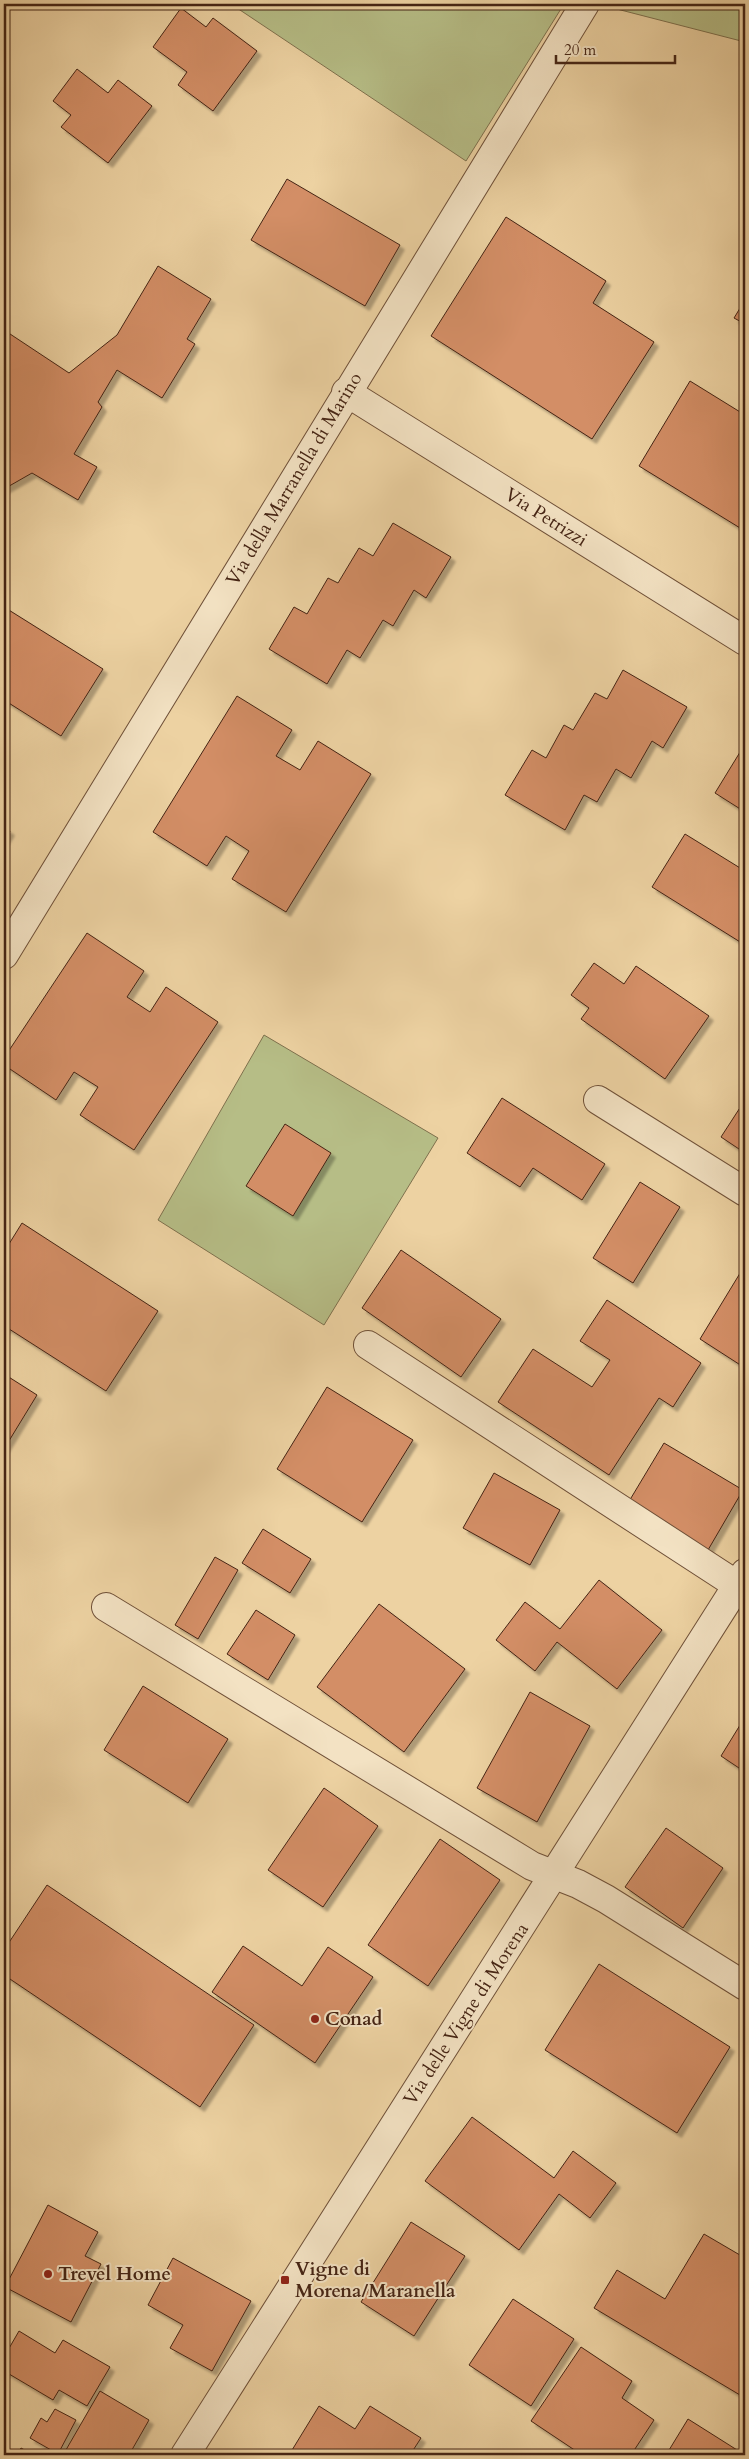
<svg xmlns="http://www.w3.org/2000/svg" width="749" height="2459" font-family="Cardo,serif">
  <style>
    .green { fill: #b6bd86; stroke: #7e704d }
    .building { fill: #d38e66; stroke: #452414; filter: url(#shadow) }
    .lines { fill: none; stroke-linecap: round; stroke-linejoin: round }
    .minor-casing { stroke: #6f5038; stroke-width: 30 }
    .minor { stroke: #f3e2c3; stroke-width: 28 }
    .poi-dot { fill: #8f2418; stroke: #f3e2c3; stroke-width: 2 }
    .labels { text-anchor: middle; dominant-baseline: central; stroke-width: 4; stroke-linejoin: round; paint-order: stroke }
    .street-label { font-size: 19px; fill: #452414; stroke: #f3e2c3 }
    .poi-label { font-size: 19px; font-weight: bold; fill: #452414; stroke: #f3e2c3; text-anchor: start }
  </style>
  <defs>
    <filter id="shadow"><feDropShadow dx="4.5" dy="4.5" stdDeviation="1" flood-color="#0004"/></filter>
  </defs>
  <rect width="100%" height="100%" fill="#edd2a2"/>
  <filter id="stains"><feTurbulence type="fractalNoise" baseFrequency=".004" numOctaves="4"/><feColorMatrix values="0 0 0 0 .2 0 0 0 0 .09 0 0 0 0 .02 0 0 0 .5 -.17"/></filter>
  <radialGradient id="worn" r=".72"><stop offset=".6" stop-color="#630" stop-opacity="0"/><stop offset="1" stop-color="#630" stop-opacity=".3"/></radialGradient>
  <g class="green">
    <polygon points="231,4 564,4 466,161"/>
    <polygon points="611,4 745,4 745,42 609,7"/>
    <polygon points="264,1035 438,1138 324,1325 158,1220"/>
  </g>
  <g class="building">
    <polygon points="181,8 206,27 213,18 257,51 213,111 178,85 187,72 153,47"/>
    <polygon points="77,69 108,93 118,80 152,106 108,163 61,127 71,115 53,101"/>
    <polygon points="287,179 400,245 365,306 251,240"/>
    <polygon points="506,217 606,281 593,303 654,342 592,439 431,336"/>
    <polygon points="158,266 211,299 187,339 195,344 162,398 117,370 98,402 102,407 74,454 97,467 78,500 32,473 4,489 4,330 69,373 117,335"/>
    <polygon points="745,300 745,324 734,318"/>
    <polygon points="690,381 745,415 745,531 639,466"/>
    <polygon points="393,523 451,557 426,598 414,590 393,626 383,620 360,658 347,650 327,684 269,649 294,607 307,614 328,578 338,583 359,548 373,556"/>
    <polygon points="4,607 103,669 61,736 4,700"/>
    <polygon points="623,670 687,707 663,748 652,741 631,778 616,769 597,802 584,795 565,830 505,795 532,750 546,758 564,725 573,730 595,693 607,699"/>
    <polygon points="237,696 292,730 276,756 300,770 318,741 371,774 286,912 232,879 249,851 226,836 207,866 153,832"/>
    <polygon points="745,744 745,812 715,793"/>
    <polygon points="4,827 10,831 4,841"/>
    <polygon points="685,834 745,871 745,945 652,887"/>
    <polygon points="87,933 144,971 127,997 150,1012 166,987 218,1022 134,1150 80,1115 98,1087 74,1072 56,1100 4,1065 4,1058"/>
    <polygon points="594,963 624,984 636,966 709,1016 665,1079 581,1019 589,1008 571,995"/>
    <polygon points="502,1098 605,1164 582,1200 533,1168 520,1187 467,1153"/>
    <polygon points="745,1100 745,1153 721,1137"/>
    <polygon points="285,1124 331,1153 293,1216 246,1186"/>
    <polygon points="640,1182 680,1207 633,1283 593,1258"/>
    <polygon points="22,1223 158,1311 106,1391 6,1327 4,1331 4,1252"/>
    <polygon points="401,1250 501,1319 461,1377 362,1308"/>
    <polygon points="745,1265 745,1368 700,1339"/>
    <polygon points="607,1300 701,1363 673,1407 659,1398 609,1475 498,1402 533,1349 592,1387 610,1360 580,1341"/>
    <polygon points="4,1374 37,1395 4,1449"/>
    <polygon points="327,1387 413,1440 362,1522 277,1469"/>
    <polygon points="664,1443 743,1490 708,1550 628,1503"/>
    <polygon points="494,1473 560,1510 530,1565 463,1528"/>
    <polygon points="263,1529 311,1559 290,1593 242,1563"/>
    <polygon points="215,1557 238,1570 198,1639 175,1625"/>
    <polygon points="599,1580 662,1630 617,1689 557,1642 535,1671 496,1640 525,1602 560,1629"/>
    <polygon points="379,1604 465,1669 404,1752 317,1687"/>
    <polygon points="256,1610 295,1635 268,1680 227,1654"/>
    <polygon points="143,1686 228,1739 188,1803 104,1750"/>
    <polygon points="530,1692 590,1726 537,1822 477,1788"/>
    <polygon points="745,1717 745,1772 721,1756"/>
    <polygon points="324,1788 378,1826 323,1907 268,1870"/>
    <polygon points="666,1828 723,1868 683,1928 625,1887"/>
    <polygon points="440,1839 500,1880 428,1986 368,1945"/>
    <polygon points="47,1885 254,2025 200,2107 4,1975 4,1950"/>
    <polygon points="243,1946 302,1986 328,1947 373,1977 315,2063 212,1992"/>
    <polygon points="599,1964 730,2047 677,2133 545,2050"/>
    <polygon points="472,2117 554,2178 573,2151 616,2183 590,2218 559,2194 519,2250 425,2181"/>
    <polygon points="48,2205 98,2232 85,2256 101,2264 71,2322 5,2287"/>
    <polygon points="411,2222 465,2256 414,2336 361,2302"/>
    <polygon points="704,2234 745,2258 745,2398 594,2308 617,2270 665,2299"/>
    <polygon points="173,2258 251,2301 212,2371 170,2348 183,2325 148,2305"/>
    <polygon points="513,2299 574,2339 531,2406 469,2365"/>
    <polygon points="19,2331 55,2353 63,2340 110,2367 87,2406 59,2390 53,2400 4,2371 4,2357"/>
    <polygon points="581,2347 632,2381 622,2398 654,2420 631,2455 582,2455 531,2421"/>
    <polygon points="100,2391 149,2420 129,2455 63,2455"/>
    <polygon points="319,2406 355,2429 370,2406 421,2438 410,2455 289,2455"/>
    <polygon points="55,2409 76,2420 58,2454 30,2438 41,2418 47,2422"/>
    <polygon points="688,2419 745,2455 666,2455"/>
    <polygon points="21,2448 34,2455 17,2455"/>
  </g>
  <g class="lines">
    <defs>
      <g id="minor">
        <polyline points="346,392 745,641"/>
        <polyline points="4,955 585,4"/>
        <polyline points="598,1100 745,1192"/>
        <polyline points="368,1345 737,1585"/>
        <polyline points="106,1607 532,1866 578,1884 606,1899 745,1986"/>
        <polyline points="185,2455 745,1573"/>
      </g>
    </defs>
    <use href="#minor" class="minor-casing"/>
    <use href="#minor" class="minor"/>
  </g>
  <g class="poi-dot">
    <circle cx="315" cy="2019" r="5"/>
    <circle cx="48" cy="2274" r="5"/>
    <rect x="280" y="2275" width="10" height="10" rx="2.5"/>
  </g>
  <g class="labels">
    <g class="street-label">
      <text transform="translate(294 479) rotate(-59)">Via della Marranella di Marino</text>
      <text transform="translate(546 517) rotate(32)">Via Petrizzi</text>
      <text transform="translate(466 2014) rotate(-57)">Via delle Vigne di Morena</text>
    </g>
    <g class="poi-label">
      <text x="325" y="2019">Conad</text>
      <text x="295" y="2269">Vigne di<tspan x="295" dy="22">Morena/Maranella</tspan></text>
      <text x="58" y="2274">Trevel Home</text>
    </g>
  </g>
  <rect width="749" height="2459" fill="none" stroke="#edd2a2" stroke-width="20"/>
  <rect x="5" y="5" width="739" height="2449" fill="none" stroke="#452414" stroke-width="2.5"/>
  <rect x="10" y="10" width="729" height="2439" fill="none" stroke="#452414"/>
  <path d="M556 55v8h119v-8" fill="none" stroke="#452414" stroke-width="2.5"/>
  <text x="564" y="55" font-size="15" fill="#452414" stroke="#f3e2c3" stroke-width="4" paint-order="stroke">20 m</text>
  <rect width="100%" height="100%" filter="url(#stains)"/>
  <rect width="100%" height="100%" fill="url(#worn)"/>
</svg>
